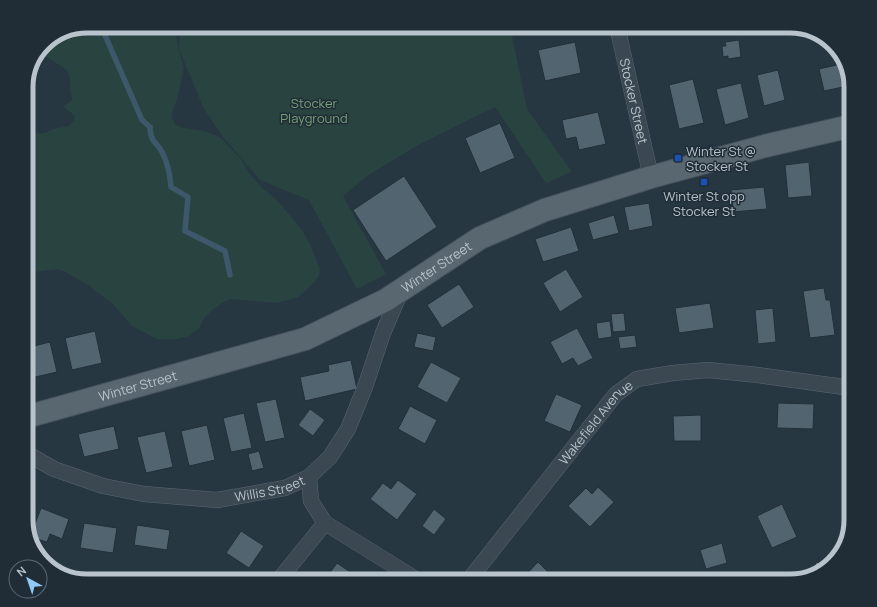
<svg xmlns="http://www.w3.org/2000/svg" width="877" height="607" font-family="Manrope,sans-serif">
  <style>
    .green { fill: #294341 }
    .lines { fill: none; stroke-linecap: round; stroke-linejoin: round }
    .stream { stroke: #3d586a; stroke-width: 5.5 }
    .building { fill: #52646f; stroke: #222f39 }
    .minor-casing { stroke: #59666f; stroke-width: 16 }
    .primary-casing { stroke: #48545e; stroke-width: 24 }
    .minor { stroke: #3b4852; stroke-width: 15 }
    .primary { stroke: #596771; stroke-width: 22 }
    .transit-dot { fill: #1a4fb4; stroke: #202d37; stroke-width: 1.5 }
    .labels { text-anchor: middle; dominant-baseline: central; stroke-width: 3; stroke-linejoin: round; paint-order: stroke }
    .street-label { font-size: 13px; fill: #b8c3cb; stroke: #202d37 }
    .park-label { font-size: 13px; fill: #76a179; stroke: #202d37 }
    .poi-label { font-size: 13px; fill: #b8c3cb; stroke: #202d37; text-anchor: start }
    .rim { fill: none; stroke: #b8c3cb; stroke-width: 5 }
  </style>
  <rect width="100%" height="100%" fill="#273742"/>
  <g class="green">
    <path d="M87,26h91l-2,7 2,15 6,20 -7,31 -4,10 -1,9 4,7 8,3 20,3 15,6 6,5 16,17 8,14 14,16 13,10 26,31 8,14 10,25 -1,7 -8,10 -13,11 -22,6 -45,-4 -7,3 -12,8 -7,7 -6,11 -10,8 -13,3h-19l-25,-13 -19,-22 -25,-19 -24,-14 -6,-2 -32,4v-139c6,-1 13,0 19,-1 3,-1 6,-4 9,-4 10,-3 17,0 21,-12 -2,-4 -8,-6 -11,-11 14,-9 6,-6 6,-18 0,-19 -1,-17 -17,-27 -5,-2 -8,-7 -12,-10l3,-7z"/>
    <polygon points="180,26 510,26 527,109 572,172 546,183 495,107 418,145 370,174 343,196 386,274 357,289 309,200 260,180 223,137 204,109 179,49"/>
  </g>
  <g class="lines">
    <path class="stream" d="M101,26l41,94 8,7c1,18 6,13 12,25 6,11 8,23 9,35l17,10 -3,34 40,20 5,24"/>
  </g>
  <g class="building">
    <polygon points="547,26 579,26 579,29 549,35"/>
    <polygon points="653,26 667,26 654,29"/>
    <polygon points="739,40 741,57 728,59 728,56 723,57 722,46 726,46 725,42"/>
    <polygon points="575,42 581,73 545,81 538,50"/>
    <polygon points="845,63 849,78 841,79 843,87 824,91 819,69"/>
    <polygon points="778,70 785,100 764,106 757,75"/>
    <polygon points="693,79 704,123 679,129 669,85"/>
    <polygon points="741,83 749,118 725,125 716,89"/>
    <polygon points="598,112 606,144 579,150 576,137 566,139 562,120"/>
    <polygon points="500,123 515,158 480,173 465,138"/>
    <polygon points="809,162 812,196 788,198 785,165"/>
    <polygon points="404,176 437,227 386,261 353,210"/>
    <polygon points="764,187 767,209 733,212 731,190"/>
    <polygon points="649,203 653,226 629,231 624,207"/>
    <polygon points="614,215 619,233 593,240 588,223"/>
    <polygon points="571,227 579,251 543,262 535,239"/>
    <polygon points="566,269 583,297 560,312 543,283"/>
    <polygon points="459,284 474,307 442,328 427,305"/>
    <polygon points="824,288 826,300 830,300 835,335 810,338 803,291"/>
    <polygon points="710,303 714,328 679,333 675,308"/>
    <polygon points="773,308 776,342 758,344 755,310"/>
    <polygon points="624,313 626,331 613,332 611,314"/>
    <polygon points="610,321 612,337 598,339 596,323"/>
    <polygon points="577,328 593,358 578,366 573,358 562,364 550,342"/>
    <polygon points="95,331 102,363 72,370 65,338"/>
    <polygon points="417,333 436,337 433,351 414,347"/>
    <polygon points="635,335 637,347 620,349 618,337"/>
    <polygon points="50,342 57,372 31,378 26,359 26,348"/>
    <polygon points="351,360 357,389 305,401 300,377 329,371 328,365"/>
    <polygon points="431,362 461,378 447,403 417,387"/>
    <polygon points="556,394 582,405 570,432 544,421"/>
    <polygon points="276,399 285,438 265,442 256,403"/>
    <polygon points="778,403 814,404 813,429 777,428"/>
    <polygon points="410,406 437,420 425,444 398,429"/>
    <polygon points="310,409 325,420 313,436 298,425"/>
    <polygon points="244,413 252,448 231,452 223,418"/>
    <polygon points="701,415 701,441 674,441 673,416"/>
    <polygon points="207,425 215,460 189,466 181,431"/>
    <polygon points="114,426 119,449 84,457 78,434"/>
    <polygon points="165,431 173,467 146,473 137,437"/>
    <polygon points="259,451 264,468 252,471 248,454"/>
    <polygon points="398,480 417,494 397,520 370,499 383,483 391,489"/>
    <polygon points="598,487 614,502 590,527 568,506 586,488 592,494"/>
    <polygon points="782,504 797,537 772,548 757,516"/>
    <polygon points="41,508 69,519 62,539 50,534 47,542 30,537"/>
    <polygon points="434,509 446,519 434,535 422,526"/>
    <polygon points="851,513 851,520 849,526 847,526"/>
    <polygon points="84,523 117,528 113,553 80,548"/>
    <polygon points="137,525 170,530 167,550 134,545"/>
    <polygon points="241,531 264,546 249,568 226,553"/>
    <polygon points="722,543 727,563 706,569 700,550"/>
    <polygon points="538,562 556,580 554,581 520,581"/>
    <polygon points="816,562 828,565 817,575 812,576"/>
    <polygon points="337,563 363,581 324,581"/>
    <polygon points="730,572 733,581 697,581"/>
  </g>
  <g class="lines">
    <defs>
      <g id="minor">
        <path id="s1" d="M617,26l34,151"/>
        <path id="s2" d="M26,453l28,16 49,17 41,8 73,6 68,-12 24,-11 21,-20 18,-28 17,-42 18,-54 18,-42"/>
        <polyline points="325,523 419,581"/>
        <polyline points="278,581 325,523 311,501 309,477"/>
        <path id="s3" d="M468,581l148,-187 21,-15 36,-6 35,-3 50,5 93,13"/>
      </g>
      <g id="primary">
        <path id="s4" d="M26,417l279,-78 81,-39 94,-62 65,-28 106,-33 114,-31 86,-20"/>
      </g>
    </defs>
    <use href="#minor" class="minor-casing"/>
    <use href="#primary" class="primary-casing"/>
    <use href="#minor" class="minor"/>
    <use href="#primary" class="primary"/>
  </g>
  <g class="transit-dot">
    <rect x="674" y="154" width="8" height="8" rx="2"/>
    <rect x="700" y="178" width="8" height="8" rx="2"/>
  </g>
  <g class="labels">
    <g class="street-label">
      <text stroke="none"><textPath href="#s1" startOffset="77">Stocker Street</textPath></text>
      <text stroke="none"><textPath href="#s4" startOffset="440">Winter Street</textPath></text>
      <text stroke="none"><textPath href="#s4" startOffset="116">Winter Street</textPath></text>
      <text stroke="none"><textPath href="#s3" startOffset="204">Wakefield Avenue</textPath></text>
      <text stroke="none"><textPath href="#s2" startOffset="253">Willis Street</textPath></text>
    </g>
    <g class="park-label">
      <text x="314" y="103">Stocker<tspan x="314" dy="15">Playground</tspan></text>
    </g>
    <g class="poi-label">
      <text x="686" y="151">Winter St @<tspan x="686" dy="15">Stocker St</tspan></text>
      <text x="704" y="196" text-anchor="middle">Winter St opp<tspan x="704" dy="15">Stocker St</tspan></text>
    </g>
  </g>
  <path d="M0 0H877V607H0ZM87 33H790A54 54 0 0 1 844 87V520A54 54 0 0 1 790 574H87A54 54 0 0 1 33 520V87A54 54 0 0 1 87 33Z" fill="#202d37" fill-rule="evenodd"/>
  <path class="rim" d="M87 33H790A54 54 0 0 1 844 87V520A54 54 0 0 1 790 574H87A54 54 0 0 1 33 520V87A54 54 0 0 1 87 33Z"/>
  <g transform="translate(28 579) rotate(320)"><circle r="19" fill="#202d37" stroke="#5d6972"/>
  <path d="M0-3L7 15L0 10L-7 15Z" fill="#91caf7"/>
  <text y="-6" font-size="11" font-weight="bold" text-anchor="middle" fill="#b8c3cb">N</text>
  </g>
</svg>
